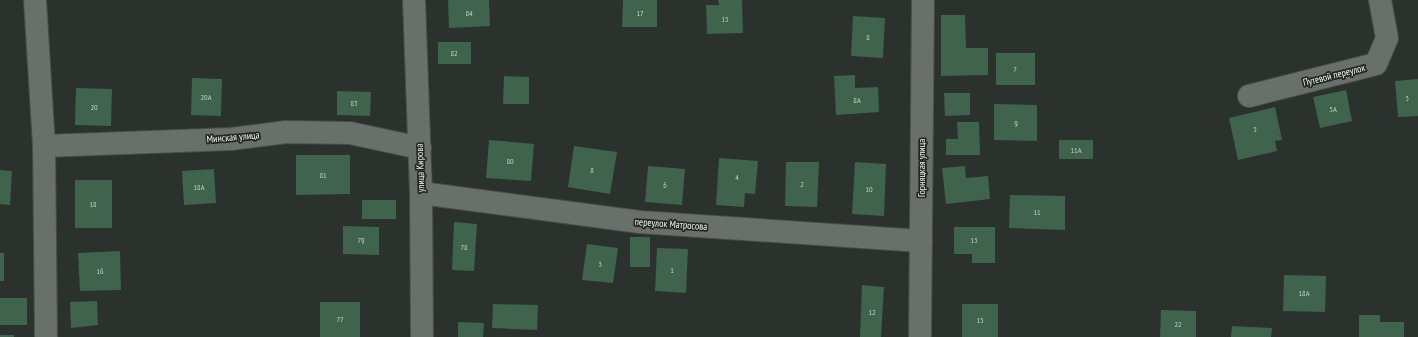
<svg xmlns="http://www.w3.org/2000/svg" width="1418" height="337" font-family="'PT Sans Narrow',sans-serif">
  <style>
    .building { fill: #3f634c }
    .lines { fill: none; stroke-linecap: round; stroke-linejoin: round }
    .minor-casing { stroke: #494e4a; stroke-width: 24 }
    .minor { stroke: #696f6b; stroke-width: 22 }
    .labels { text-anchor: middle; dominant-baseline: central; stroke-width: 3.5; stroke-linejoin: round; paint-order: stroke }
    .number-label { font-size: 8px; fill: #c5d1c9 }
    .street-label { font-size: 10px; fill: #f2f6f3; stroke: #222723 }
  </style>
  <rect width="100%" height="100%" fill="#2b312d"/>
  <g class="building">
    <polygon points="448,0 489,0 490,26 449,28"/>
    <polygon points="623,0 657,0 657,27 622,27"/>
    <polygon points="718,0 742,0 743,33 707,34 706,5 719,5"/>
    <polygon points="941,15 965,15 966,48 988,48 988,75 941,76"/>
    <polygon points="853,16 885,18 883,58 851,56"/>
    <rect x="438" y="42" width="33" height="22"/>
    <rect x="996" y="53" width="39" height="32"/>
    <polygon points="855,75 855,88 878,87 879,112 836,115 834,76"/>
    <polygon points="504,76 529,77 529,104 503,104"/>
    <polygon points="192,78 222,79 221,116 191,115"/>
    <polygon points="1418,79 1418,116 1398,117 1395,81"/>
    <polygon points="76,88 112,89 111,126 75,125"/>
    <polygon points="1346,90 1352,121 1320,128 1313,97"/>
    <polygon points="337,91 371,92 370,116 337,115"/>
    <polygon points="944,93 970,93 970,115 945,116"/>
    <polygon points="994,104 1037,105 1037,141 994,140"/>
    <polygon points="1275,107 1282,140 1275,141 1277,151 1238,160 1229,118"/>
    <polygon points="957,122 979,122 980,155 946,155 946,139 958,139"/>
    <polygon points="489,140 534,144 531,181 486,178"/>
    <rect x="1059" y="140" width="34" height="19"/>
    <polygon points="574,146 617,152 610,194 568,187"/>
    <polygon points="296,155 350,155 350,194 296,195"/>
    <polygon points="719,158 758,161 755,194 745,193 744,207 716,205"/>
    <polygon points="786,162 819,162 817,207 785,206"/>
    <polygon points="855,162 886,164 884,216 852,214"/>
    <polygon points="648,166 685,169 682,205 645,202"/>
    <polygon points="965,166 966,178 988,176 990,199 946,204 942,168"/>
    <polygon points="214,169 216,203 184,205 182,171"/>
    <polygon points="0,170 12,171 10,205 0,204"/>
    <rect x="75" y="180" width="37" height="48"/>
    <polygon points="1010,195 1065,196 1065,230 1009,228"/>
    <rect x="362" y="200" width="34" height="19"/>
    <polygon points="454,222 477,224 474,271 452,270"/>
    <polygon points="343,226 379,227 379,255 343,254"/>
    <polygon points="954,227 995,227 995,263 972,263 972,254 954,254"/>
    <rect x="630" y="237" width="20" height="30"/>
    <polygon points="587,244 618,248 613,283 582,280"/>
    <polygon points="657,248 688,249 686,293 655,291"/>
    <polygon points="120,251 121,290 80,291 78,253"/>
    <rect x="0" y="253" width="4" height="28"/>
    <polygon points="1284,275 1326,276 1325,312 1283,311"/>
    <polygon points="862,285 884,287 881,337 860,337"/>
    <rect x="0" y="298" width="27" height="27"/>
    <polygon points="97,301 98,325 71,328 70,302"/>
    <rect x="320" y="302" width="40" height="35"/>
    <polygon points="493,304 538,305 537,330 492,328"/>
    <rect x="962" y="304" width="36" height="33"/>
    <polygon points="1161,310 1196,311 1196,337 1160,337"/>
    <polygon points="1359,315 1380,315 1380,322 1404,322 1404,337 1359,337"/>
    <polygon points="458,322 484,323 483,337 458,337"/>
    <polygon points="1232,326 1272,328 1271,337 1231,337"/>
    <rect x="0" y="335" width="14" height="2"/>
  </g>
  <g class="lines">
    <defs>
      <g id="minor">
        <polyline points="35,0 44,146 46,337"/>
        <polyline points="414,0 421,193 422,337"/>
        <polyline points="1249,96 1376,64 1387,38 1380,0"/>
        <polyline points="44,146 231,139 286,132 350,133 420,148"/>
        <polyline points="421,193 640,222 921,241"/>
        <polyline points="920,337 923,0"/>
      </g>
    </defs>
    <use href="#minor" class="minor-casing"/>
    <use href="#minor" class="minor"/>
  </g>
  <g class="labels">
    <g class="number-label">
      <text x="469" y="13">84</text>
      <text x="640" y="13">17</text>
      <text x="725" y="19">15</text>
      <text x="868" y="37">8</text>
      <text x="454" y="53">82</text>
      <text x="1015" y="69">7</text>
      <text x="206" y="97">20А</text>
      <text x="1407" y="98">3</text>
      <text x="857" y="100">8А</text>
      <text x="354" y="103">83</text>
      <text x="94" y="107">20</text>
      <text x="1333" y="109">5А</text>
      <text x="1016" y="123">9</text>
      <text x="1255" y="129">5</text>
      <text x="1076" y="150">11А</text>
      <text x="510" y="161">80</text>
      <text x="592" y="170">8</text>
      <text x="323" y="175">81</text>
      <text x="737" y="177">4</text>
      <text x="802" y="184">2</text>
      <text x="665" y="185">6</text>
      <text x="199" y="187">18А</text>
      <text x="869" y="189">10</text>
      <text x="93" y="204">18</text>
      <text x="1037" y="212">11</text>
      <text x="361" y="240">79</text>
      <text x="974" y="240">13</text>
      <text x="464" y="247">78</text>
      <text x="600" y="264">3</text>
      <text x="672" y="270">1</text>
      <text x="100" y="271">16</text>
      <text x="1304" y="293">18А</text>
      <text x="872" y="312">12</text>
      <text x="340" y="319">77</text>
      <text x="980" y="320">15</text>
      <text x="1178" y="324">22</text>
    </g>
    <g class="street-label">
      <text transform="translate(1334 75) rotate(-14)">Путевой переулок</text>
      <text transform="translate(233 137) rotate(-5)">Минская улица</text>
      <text transform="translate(420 168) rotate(-92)">улица Кирова</text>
      <text transform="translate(921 168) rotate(-90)">Горняцкая улица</text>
      <text transform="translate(671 224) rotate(4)">переулок Матросова</text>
    </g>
  </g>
</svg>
